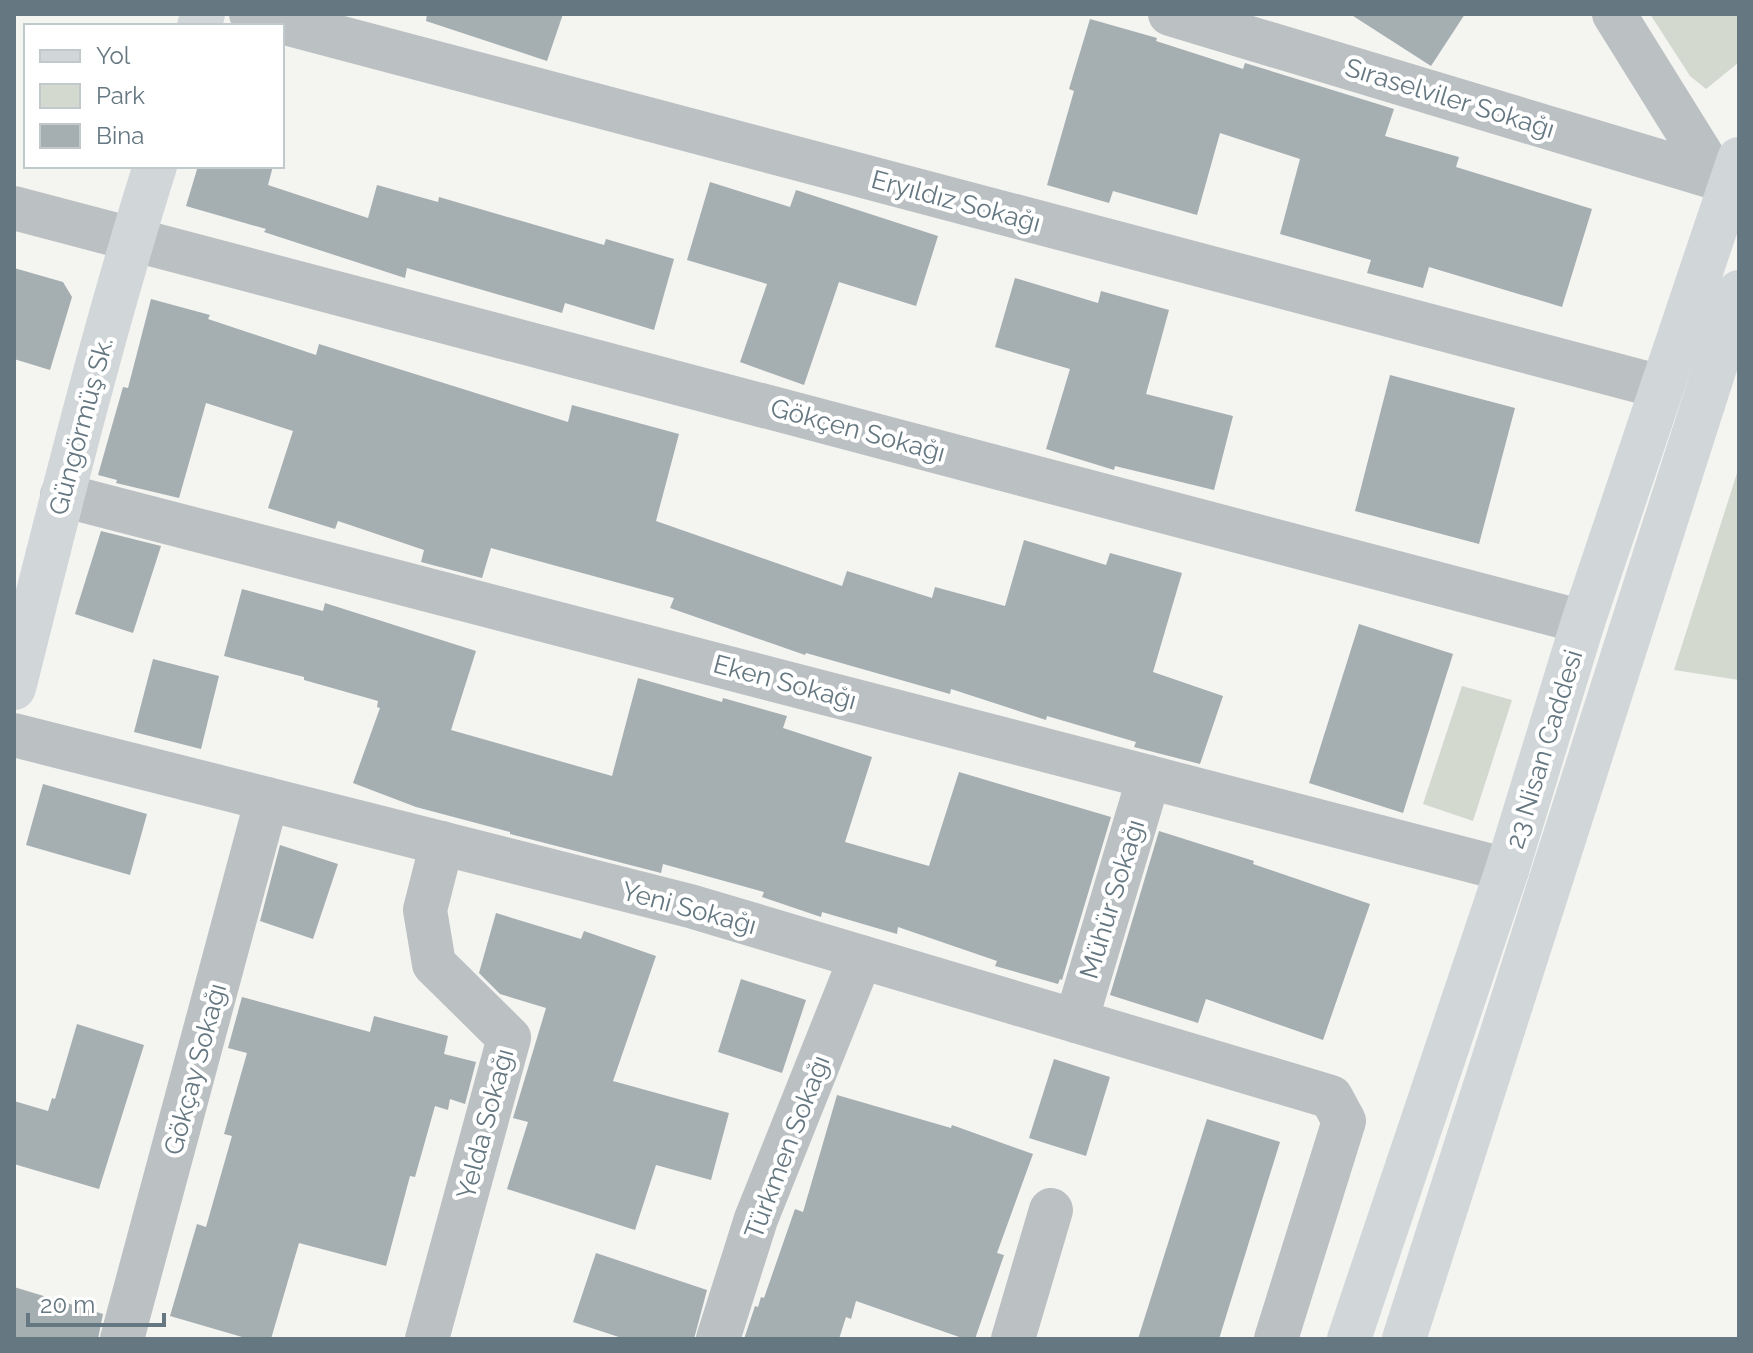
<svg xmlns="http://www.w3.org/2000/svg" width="1753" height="1353" font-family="Raleway,sans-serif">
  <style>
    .green { fill: #d4d9d0 }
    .building { fill: #a5aeb1 }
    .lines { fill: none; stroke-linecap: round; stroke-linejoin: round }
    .street { stroke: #bbc0c2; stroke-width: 44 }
    .secondary { stroke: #d1d6d9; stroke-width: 44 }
    .labels { text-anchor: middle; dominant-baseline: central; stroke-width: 8; stroke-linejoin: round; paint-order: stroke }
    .street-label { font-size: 26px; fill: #657780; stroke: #fff }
  </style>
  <rect width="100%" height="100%" fill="#f4f4f1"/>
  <g class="green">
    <polygon points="1650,14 1739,14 1738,63 1706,89 1690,76"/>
    <polygon points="1739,467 1739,680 1674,670"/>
    <polygon points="1462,686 1512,700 1473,821 1423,804"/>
  </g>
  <g class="building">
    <polygon points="427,14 563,14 547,61 426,21"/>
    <polygon points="1350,14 1465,14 1431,66"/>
    <polygon points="1090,19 1157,38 1156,41 1243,69 1245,63 1394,109 1385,136 1459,157 1456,167 1592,209 1562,307 1429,267 1423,288 1367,273 1371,260 1280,234 1300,159 1220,133 1197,215 1113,191 1109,203 1047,185 1074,91 1069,89"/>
    <polygon points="198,166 273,166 268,185 368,218 377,185 438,202 439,197 604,245 606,239 674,259 654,330 565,303 562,313 407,268 405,278 264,232 266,229 186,206"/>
    <polygon points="710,182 790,207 796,190 938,236 916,306 839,282 804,385 740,362 767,284 687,260"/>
    <polygon points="14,268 63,282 72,297 50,370 14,359"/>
    <polygon points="1015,278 1098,303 1101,291 1169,310 1146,394 1233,416 1214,490 1115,466 1114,470 1046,449 1070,369 995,347"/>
    <polygon points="151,299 210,315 208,319 316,355 319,344 568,422 572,405 679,434 656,521 842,586 847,571 932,598 935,587 1005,606 1024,540 1106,565 1110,553 1182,573 1153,672 1223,696 1200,764 1134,747 1136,742 1047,716 1046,720 951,689 950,694 806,653 805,655 670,608 674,598 491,548 482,578 421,562 424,550 338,521 335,529 268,508 293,431 206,403 179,498 116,483 117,480 98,475 123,387 128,388"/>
    <polygon points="1390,375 1515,408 1479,544 1355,511"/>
    <polygon points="101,531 161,546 133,633 75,614"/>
    <polygon points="242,589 323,611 325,603 476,651 451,730 612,776 638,678 722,702 723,698 787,716 783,728 872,757 845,842 929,866 959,772 1111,817 1062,980 1060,979 1058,984 995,966 997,961 898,927 897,934 822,912 821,917 762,897 764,892 663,864 661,873 510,834 510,832 416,807 353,783 380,708 377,707 378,701 304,680 304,677 224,656"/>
    <polygon points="1359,624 1453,654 1403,813 1309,783"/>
    <polygon points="153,659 219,676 201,749 134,732"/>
    <polygon points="43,784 147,814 130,875 26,845"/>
    <polygon points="1159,831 1254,861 1253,864 1370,904 1323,1040 1206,999 1198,1023 1110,995"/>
    <polygon points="280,845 338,864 313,939 260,921"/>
    <polygon points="496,913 581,939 584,931 656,956 613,1081 729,1113 711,1180 656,1165 635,1230 507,1189 528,1122 513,1118 546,1008 500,994 479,973"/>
    <polygon points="741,979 806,1000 782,1073 718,1052"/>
    <polygon points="242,997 370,1032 374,1016 448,1036 444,1054 476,1062 465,1104 450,1099 448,1110 435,1106 415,1177 410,1176 386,1266 299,1243 271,1339 249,1339 170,1316 197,1224 206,1227 232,1136 224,1134 247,1053 228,1048"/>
    <polygon points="77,1024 144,1045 99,1189 14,1164 14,1101 48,1111 52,1098 55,1099"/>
    <polygon points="1054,1059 1110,1077 1086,1156 1029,1138"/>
    <polygon points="837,1095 951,1128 952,1125 1033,1154 997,1253 1004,1255 975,1339 965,1339 856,1301 851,1319 846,1317 839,1339 744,1339 755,1306 758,1307 761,1297 764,1298 795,1209 803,1212"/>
    <polygon points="1207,1119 1280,1142 1219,1339 1138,1339"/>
    <polygon points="596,1253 707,1290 694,1339 625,1339 573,1322"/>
    <polygon points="14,1287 103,1314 98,1339 14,1339"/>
  </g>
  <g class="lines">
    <g class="street">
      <polyline points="251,14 1661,387"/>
      <polyline points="1170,14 1729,182"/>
      <polyline points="1614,14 1716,178"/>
      <polyline points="14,208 1583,622"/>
      <polyline points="62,495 1507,870"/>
      <polyline points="14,735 690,906 1331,1097 1344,1121 1276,1339"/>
      <polyline points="1076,1021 1149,777"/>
      <polyline points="122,1339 267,799"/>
      <polyline points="427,1339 509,1038 434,964 425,910 442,843"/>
      <polyline points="718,1339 756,1219 861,957"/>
      <polyline points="1013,1339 1051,1210"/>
    </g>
    <g class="secondary">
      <polyline points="199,26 203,14"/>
      <path d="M14,688c44,-175 87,-350 141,-522"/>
      <polyline points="1349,1339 1507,870 1583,622 1739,159"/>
      <polyline points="1404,1339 1739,292"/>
    </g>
  </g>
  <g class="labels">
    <g class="street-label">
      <text transform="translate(1450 98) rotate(17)">Sıraselviler Sokağı</text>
      <text transform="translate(956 201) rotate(15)">Eryıldız Sokağı</text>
      <text transform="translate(81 426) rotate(-75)">Güngörmüş Sk.</text>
      <text transform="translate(858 430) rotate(15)">Gökçen Sokağı</text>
      <text transform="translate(785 682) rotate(15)">Eken Sokağı</text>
      <text transform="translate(1544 749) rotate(-73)">23 Nisan Caddesi</text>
      <text transform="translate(1112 899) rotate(-73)">Mühür Sokağı</text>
      <text transform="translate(689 908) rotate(15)">Yeni Sokağı</text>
      <text transform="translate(195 1069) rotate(-75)">Gökçay Sokağı</text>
      <text transform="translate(485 1124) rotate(-75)">Yelda Sokağı</text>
      <text transform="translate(787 1147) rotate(-69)">Türkmen Sokağı</text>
    </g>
  </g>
  <rect width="1753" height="1353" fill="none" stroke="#657780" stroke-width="32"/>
  <rect x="24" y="24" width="260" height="144" fill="#ffffff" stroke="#c1c9cc" stroke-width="2"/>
  <rect x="40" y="50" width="40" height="12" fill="#d1d6d9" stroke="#c1c9cc" stroke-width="2"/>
  <text x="96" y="64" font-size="24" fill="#657780">Yol</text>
  <rect x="40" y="84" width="40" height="24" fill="#d4d9d0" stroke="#c1c9cc" stroke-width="2"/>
  <text x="96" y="104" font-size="24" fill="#657780">Park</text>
  <rect x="40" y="124" width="40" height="24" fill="#a5aeb1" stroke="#c1c9cc" stroke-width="2"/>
  <text x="96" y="144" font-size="24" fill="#657780">Bina</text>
  <path d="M28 1313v12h136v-12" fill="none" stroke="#657780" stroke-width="4"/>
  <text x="40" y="1313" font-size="24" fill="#657780" stroke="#ffffff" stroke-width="6" paint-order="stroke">20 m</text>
</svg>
